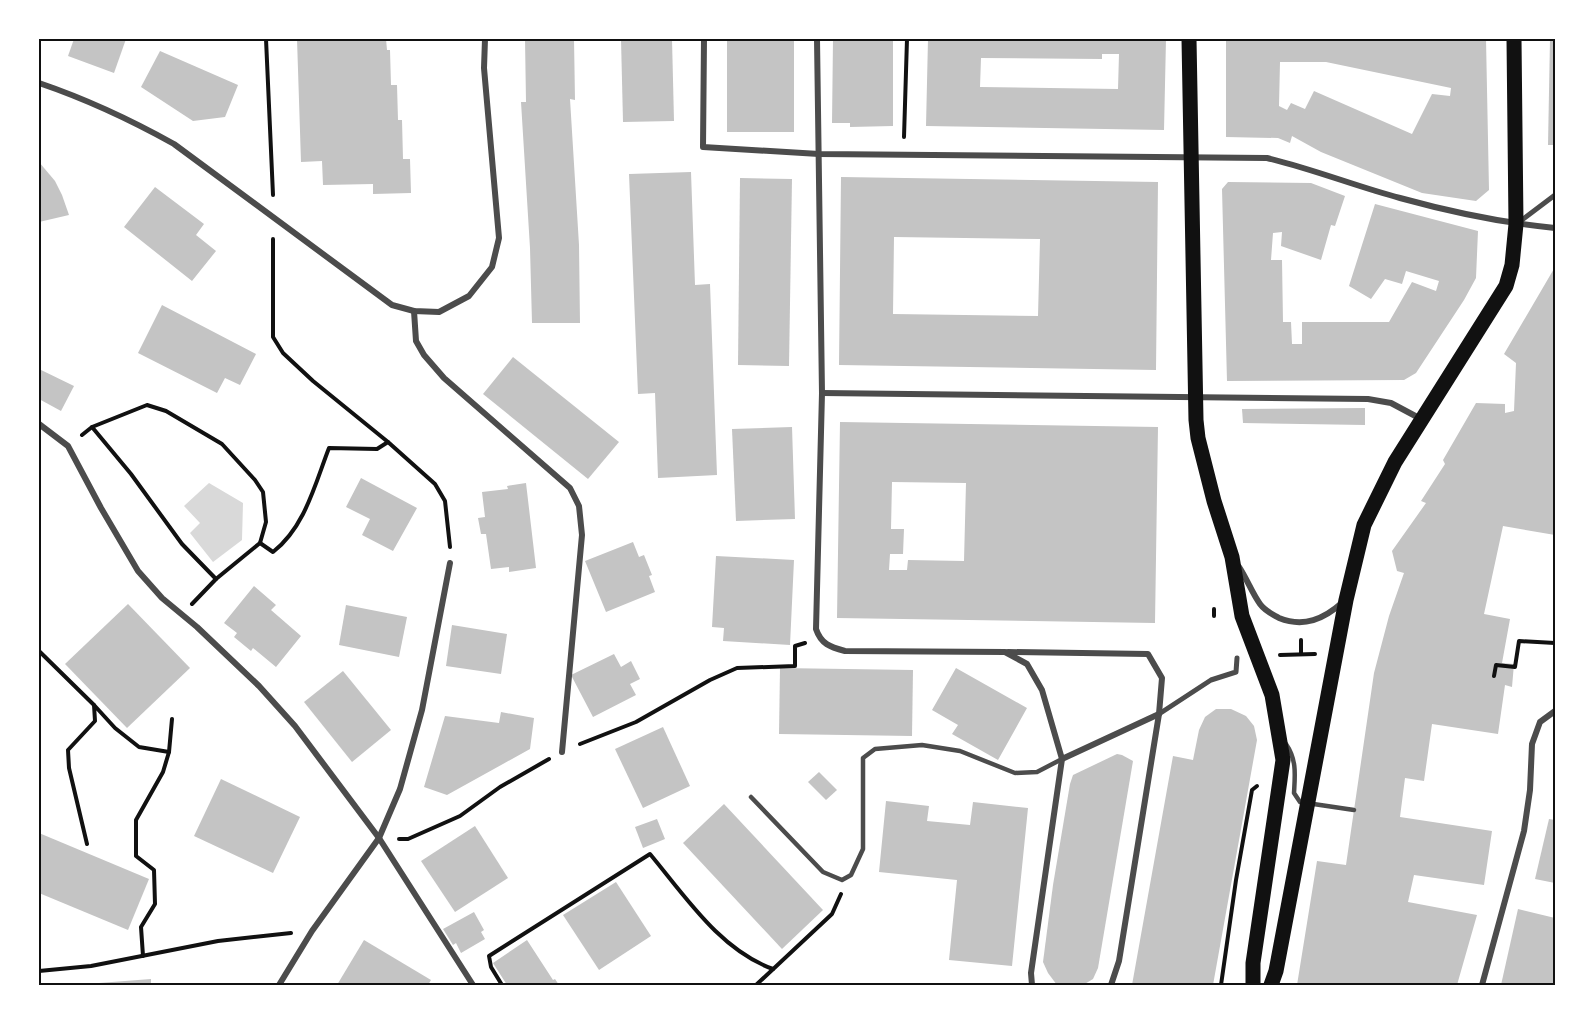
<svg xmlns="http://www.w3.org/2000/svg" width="1594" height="1024" font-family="Rubik,sans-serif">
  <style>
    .water { fill: #d9d9d9 }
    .building { fill: #c4c4c4; fill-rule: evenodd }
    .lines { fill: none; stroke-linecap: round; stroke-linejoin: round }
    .path { stroke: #111; stroke-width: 4 }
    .service { stroke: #4c4c4c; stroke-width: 4.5 }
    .pedestrian { stroke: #4c4c4c; stroke-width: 5 }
    .minor { stroke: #4c4c4c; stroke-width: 6 }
    .primary { stroke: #111; stroke-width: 15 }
    .neatline { fill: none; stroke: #111; stroke-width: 2 }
  </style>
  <rect width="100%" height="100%" fill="#fff"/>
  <polygon class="water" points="209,483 243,503 242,540 213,562 190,533 200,523 184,506"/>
  <g class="building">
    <polygon points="74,39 126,39 114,73 68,56"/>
    <polygon points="297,39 386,39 387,50 390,50 391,85 397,85 398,120 402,120 403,159 410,159 411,193 373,194 373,184 323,185 322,161 301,162"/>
    <polygon points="525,39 574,39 575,100 570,99 579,245 580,323 532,323 530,248 521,102 526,102"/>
    <polygon points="621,39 672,39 674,121 623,122"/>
    <rect x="727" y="39" width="67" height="93"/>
    <polygon points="833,39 893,39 893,126 850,127 850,123 832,123"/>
    <path d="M928,39h238l-2,91 -238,-4zM1102,54h17l-1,35 -138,-2 1,-29 121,1z"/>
    <path d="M1226,39h260l3,151 -13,11 -54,-8 -101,-41 -29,-16 -2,7 -12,-5 -52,-1zM1280,62h46l125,26 -1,8 -18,-2 -20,40 -98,-43 -9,18 -14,-6 -4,7 -8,-4z"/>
    <polygon points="1550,39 1555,39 1555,145 1548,145"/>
    <polygon points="160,51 238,85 225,117 193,121 141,87"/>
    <polygon points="39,162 55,181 62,195 69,215 39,222"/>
    <polygon points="691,172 695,285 710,284 717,475 658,478 655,393 638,394 629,174"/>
    <path d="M841,177l317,5 -2,188 -317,-5zM894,237l146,2 -2,77 -145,-2z"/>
    <polygon points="740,178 792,179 789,366 738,365"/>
    <polygon points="1228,182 1311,183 1345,196 1335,226 1331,225 1321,260 1281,246 1282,232 1273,233 1271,260 1282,260 1283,322 1291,322 1292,344 1302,344 1302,322 1389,322 1412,282 1436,291 1439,281 1406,271 1402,284 1385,279 1371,299 1349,286 1375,204 1478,231 1476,278 1464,300 1416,373 1404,380 1227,381 1222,189"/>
    <polygon points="155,187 204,224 196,235 216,251 192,281 124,227"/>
    <polygon points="1555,267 1555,535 1503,526 1484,614 1510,619 1502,663 1514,664 1512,687 1505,685 1498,734 1432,724 1424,781 1405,778 1400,817 1492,831 1484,885 1414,875 1408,902 1477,915 1457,985 1297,985 1317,861 1346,865 1374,673 1389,616 1404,573 1397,571 1392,551 1426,503 1421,501 1445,464 1443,460 1476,403 1505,404 1505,413 1514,411 1516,363 1504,354"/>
    <polygon points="162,305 256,354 240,385 225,378 217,393 138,353"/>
    <polygon points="513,357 619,442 588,479 483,394"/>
    <polygon points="39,369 74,386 61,411 39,399"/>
    <polygon points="1365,408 1365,425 1243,423 1242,409"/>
    <path d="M840,422l318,5 -3,196 -318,-5zM892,482l74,1 -2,78 -56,-1 -1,10h-18l1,-16h13l1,-25h-13z"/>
    <polygon points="792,427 795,519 736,521 732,429"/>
    <polygon points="361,478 417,508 393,551 362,535 370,519 346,507"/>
    <polygon points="526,483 536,568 509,572 509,567 491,569 486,534 481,534 478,518 485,517 482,492 508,489 507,486"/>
    <polygon points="633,542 639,557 644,555 652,575 649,576 655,592 606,612 585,561"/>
    <polygon points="716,556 794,560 790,645 723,641 724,628 712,627"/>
    <polygon points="254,586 276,605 271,610 301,636 276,667 253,648 251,651 234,637 237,633 224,623"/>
    <polygon points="128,604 190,668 127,728 65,664"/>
    <polygon points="346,605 407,617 399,657 339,645"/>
    <polygon points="452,625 507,634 501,674 446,666"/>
    <polygon points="614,654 621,667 631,661 640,679 630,684 636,695 593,717 571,675"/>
    <polygon points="780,668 913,670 912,736 779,734"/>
    <polygon points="956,668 1027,708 998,760 952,734 958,725 932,710"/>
    <polygon points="343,671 391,730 352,762 304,702"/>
    <polygon points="1216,709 1231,709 1246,716 1254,726 1257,740 1213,985 1132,985 1173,756 1193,760 1199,730 1205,717"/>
    <polygon points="501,712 534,718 530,749 447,795 424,787 445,716 499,723"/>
    <polygon points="663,727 690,786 643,808 615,749"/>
    <polygon points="1117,754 1122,755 1133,761 1098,968 1093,979 1083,985 1057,985 1048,973 1043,962 1053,885 1070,784 1073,775"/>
    <polygon points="819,772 837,790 826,800 808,782"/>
    <polygon points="221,779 300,817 273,873 194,836"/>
    <polygon points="886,801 929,806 927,821 970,825 973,802 1028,808 1012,966 949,960 957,880 879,872"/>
    <polygon points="724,804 823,910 782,949 683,843"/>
    <polygon points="657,819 665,839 643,848 635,827"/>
    <polygon points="1549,819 1555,820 1555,883 1535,879"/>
    <polygon points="475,826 508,878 455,912 421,861"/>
    <polygon points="39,833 149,879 128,930 39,893"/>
    <polygon points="616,882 651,936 599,970 563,915"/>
    <polygon points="1518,909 1555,918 1555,985 1501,985"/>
    <polygon points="474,912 484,930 481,932 485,939 461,953 456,943 453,945 443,929"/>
    <polygon points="364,940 431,980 428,985 337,985"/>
    <polygon points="527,940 553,980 555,979 559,985 507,985 493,963"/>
    <polygon points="151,979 151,985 99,985 99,983"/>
  </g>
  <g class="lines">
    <g class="path">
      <polyline points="266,39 273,195"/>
      <polyline points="904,137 907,39"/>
      <polyline points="273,239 273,337 283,353 313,381 388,442 435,484 445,501 450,547"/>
      <polyline points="92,427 131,474 182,544 216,579"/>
      <polyline points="82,435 92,427 147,405 166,411 222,444 255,480 263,492 266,522 260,543 216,579 192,604"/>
      <path d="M260,543l13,9c32,-25 42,-68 56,-104l48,1 11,-7"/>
      <polyline points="1214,616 1214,609"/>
      <polyline points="1301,640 1301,654"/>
      <polyline points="39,651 94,705"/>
      <polyline points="1280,655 1315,654"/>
      <polyline points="1494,676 1496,665 1515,667 1519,641 1555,643"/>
      <polyline points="580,744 636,722 710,680 737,668 795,666 795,646 805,643"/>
      <polyline points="399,839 408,839 460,816 500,787 549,759"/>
      <polyline points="87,844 69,768 68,750 95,721 94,705 115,728 139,747 169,752"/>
      <polyline points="143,956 141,927 155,904 154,870 136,856 136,820 163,772 169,752 172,719"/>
      <polyline points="39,971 91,966 218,941 291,933"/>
      <path d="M502,985l-11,-18 -2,-11 161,-102c35,42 70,96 123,115"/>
      <polyline points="756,985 832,914 841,894"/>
      <polyline points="1221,985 1236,880 1252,790 1257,786"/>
    </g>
    <g class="service">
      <path d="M1286,744c11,16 9,31 8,49l6,9 54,8"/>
      <polyline points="751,797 823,872 842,880 851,875 863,849 863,758 875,749 922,745 960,751 1015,773 1037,772 1062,759"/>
    </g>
    <g class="pedestrian">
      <polyline points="1518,223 1555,195"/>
      <polyline points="1159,714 1211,680 1236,672 1237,658"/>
    </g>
    <g class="minor">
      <path d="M704,39l-1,108 116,7 448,4c46,11 88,28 133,40 51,14 103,25 155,30"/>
      <path d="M817,39l5,354 -6,236c5,15 14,18 29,22l160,1 22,12 15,26 20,69 97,-45"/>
      <path d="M39,83c47,16 92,37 135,61l218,161 22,6 25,1 30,-16 23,-29 7,-29 -15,-170 1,-29"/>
      <polyline points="414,311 416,341 424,355 444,378 570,488 579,506 582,535 562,752"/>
      <polyline points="822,393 1368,399 1391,403 1421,419"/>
      <polyline points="39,424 68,446 101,508 138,571 162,598 197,627 259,686 295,726 379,838 473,985"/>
      <path d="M1239,567c8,12 13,26 21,37 5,7 12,10 19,14 25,10 45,1 64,-16"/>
      <polyline points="1008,652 1148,654 1162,678 1159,714 1119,961 1111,985"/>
      <polyline points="279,985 312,931 379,838 400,789 422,710 450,563"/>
      <polyline points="1032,985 1031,973 1062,759"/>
      <polyline points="1482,985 1524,831 1530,790 1532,744 1540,722 1555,711"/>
    </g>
    <g class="primary">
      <polyline points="1189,39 1196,420 1198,438 1214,501 1232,557 1242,616 1272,695 1283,760 1253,963 1253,985"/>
      <polyline points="1271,985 1276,971 1346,600 1364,525 1395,462 1506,286 1512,265 1516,224 1514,39"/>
    </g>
  </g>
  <rect width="1594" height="1024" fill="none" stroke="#ffffff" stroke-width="81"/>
  <rect x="40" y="40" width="1514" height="944" class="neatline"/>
</svg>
